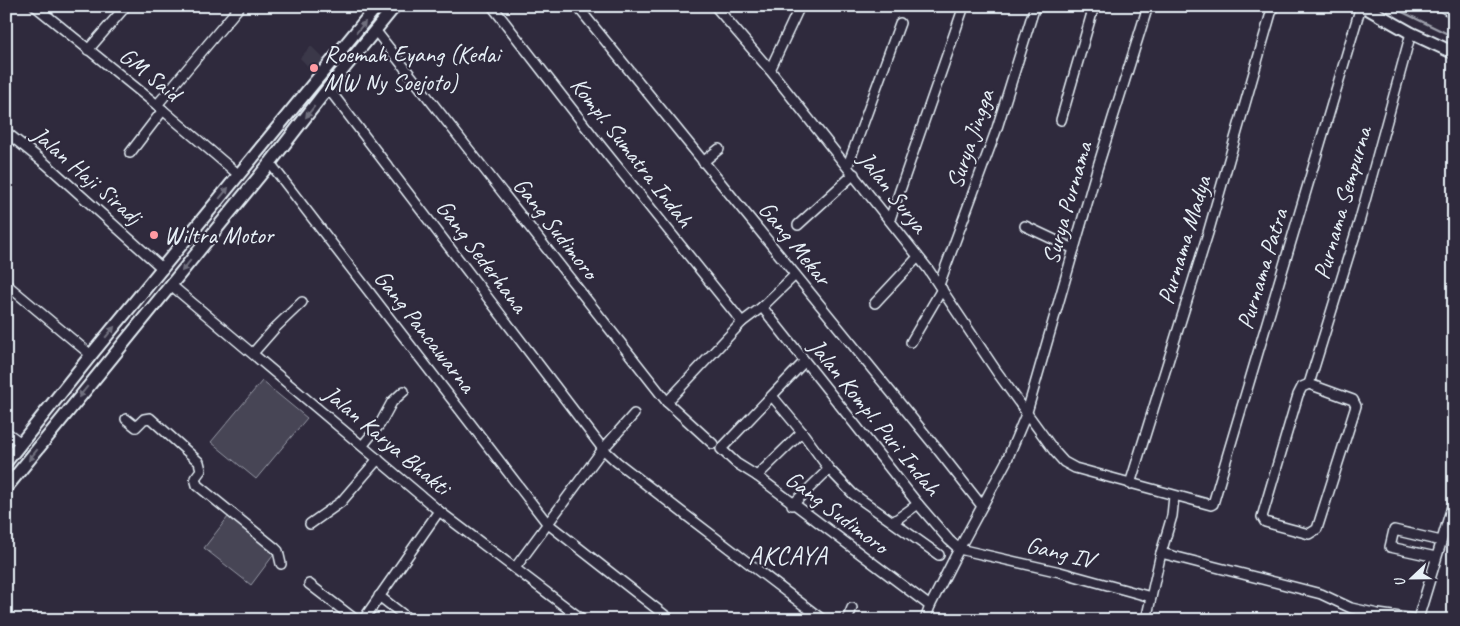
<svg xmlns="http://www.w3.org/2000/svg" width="1460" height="626" font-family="Caveat,sans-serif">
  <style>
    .built { fill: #3b3749 }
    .green { fill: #464455; stroke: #979aa6 }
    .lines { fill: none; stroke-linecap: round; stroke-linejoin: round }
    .stream { stroke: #9c9fab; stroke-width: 2.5 }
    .minor-casing { stroke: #e8f1f8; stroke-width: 12 }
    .tertiary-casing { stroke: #e8f1f8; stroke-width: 15 }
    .minor { stroke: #2f2a3d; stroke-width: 9 }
    .tertiary { stroke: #2f2a3d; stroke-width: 11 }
    .oneway { fill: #70707e }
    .poi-dot { fill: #ff9aa2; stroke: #2f2a3d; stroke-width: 2 }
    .labels { text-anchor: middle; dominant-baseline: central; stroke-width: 4.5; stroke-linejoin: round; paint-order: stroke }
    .poi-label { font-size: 24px; fill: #e8f1f8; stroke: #2f2a3d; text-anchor: start }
    .street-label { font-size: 24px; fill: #e8f1f8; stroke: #2f2a3d }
    .quarter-label { font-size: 26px; letter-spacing: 1px; fill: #e8f1f8; stroke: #2f2a3d }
  </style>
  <rect width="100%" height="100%" fill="#2f2a3d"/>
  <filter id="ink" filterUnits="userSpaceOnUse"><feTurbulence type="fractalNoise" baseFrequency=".02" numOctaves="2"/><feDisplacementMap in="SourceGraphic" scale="10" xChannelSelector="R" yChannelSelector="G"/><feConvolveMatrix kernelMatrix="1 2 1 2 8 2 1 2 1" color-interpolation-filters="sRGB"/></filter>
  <g filter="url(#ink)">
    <polygon class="built" points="311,46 330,65 318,77 300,58"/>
    <g class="green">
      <polygon points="262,381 307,418 256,479 211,442"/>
      <polygon points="228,517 275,553 251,585 204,548"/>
    </g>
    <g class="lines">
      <polyline class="stream" points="1390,6 1454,37"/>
      <defs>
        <g id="minor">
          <polyline points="35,6 157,105 239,175"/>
          <polyline points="492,6 596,140 742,322"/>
          <polyline points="577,6 938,450 982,506"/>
          <polyline points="715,6 770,70 928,269 997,372 1055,452 1064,462 1075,468 1211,505 1213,504 1361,6"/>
          <polyline points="1441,6 1454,14"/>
          <polyline points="375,30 667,402 713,444"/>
          <polyline points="88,50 126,6"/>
          <polyline points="770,70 800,6"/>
          <polyline points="328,88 603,449 617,462 683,513 823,620"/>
          <polyline points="157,105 240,6"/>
          <polyline points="1061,120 1094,6"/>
          <polyline points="6,132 46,164 163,269"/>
          <polyline points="130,153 163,110"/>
          <polyline points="703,162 719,149"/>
          <polyline points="270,163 547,523 671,620"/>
          <polyline points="848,165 900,23"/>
          <polyline points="890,219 964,6"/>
          <polyline points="798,225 854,174"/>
          <polyline points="1025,226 1074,249"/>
          <polyline points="6,284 91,355"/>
          <polyline points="171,285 439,511 583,620"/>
          <polyline points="939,285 997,128 1035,6"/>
          <polyline points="875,303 918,257"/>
          <polyline points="762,307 918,504 949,540 959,549 1060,572 1151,597"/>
          <polyline points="911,342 942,289"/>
          <polyline points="253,353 275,328 302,302"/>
          <polyline points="804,362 721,449 736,463 757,476 930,606"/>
          <polygon points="1309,384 1353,400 1356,406 1317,529 1309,534 1265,522 1262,517 1298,395 1302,387"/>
          <polyline points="1309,384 1360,219 1411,33"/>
          <polyline points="772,396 802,432 829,469 853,494 939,555"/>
          <polyline points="667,402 742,322 762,307 795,275"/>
          <polyline points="126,419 136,427 144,419 150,418 199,462 201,470 195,478 197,485 275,548 278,551 281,564"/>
          <polyline points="6,432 21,443"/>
          <polyline points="363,445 380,424 392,402 404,391"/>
          <polyline points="757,476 802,432"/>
          <polyline points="1130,484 1208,233 1273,6"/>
          <polyline points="792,505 829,469"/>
          <polyline points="893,522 918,504"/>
          <polyline points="310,524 341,502 378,459"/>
          <polyline points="1161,553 1321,594 1351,608 1378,614 1422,620"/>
          <polyline points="1436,557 1390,547 1394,530 1441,541"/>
          <polyline points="515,568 603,449 634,414"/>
          <polyline points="309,584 356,620"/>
          <polyline points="379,596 410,620"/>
          <polyline points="1418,619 1454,500"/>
          <polyline points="363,620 439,511"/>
          <polyline points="847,620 852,608"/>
          <polyline points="925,620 930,606 959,549 1006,462 1027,412 1097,169 1148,6"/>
          <polyline points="1146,620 1161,553 1172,516 1174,496"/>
        </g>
        <g id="tertiary">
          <polyline points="1363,6 1411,33 1454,53"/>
          <polyline points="6,462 91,355 377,6"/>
          <polyline points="6,488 270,163 328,88 395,6"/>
        </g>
      </defs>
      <use href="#minor" class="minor-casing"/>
      <use href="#tertiary" class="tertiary-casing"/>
      <use href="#minor" class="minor"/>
      <use href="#tertiary" class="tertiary"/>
    </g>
    <defs><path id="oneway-solid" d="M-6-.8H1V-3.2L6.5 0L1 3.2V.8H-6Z" transform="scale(1.25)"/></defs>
    <g class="oneway">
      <use href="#oneway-solid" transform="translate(361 27) rotate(-51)"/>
      <use href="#oneway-solid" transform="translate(310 112) rotate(128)"/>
      <use href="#oneway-solid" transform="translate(224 193) rotate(-51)"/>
      <use href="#oneway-solid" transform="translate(186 266) rotate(129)"/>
      <use href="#oneway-solid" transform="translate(110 332) rotate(-50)"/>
      <use href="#oneway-solid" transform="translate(83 392) rotate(129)"/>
      <use href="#oneway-solid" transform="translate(33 455) rotate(128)"/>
    </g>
  </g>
  <g class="poi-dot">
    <circle cx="314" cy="68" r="5"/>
    <circle cx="154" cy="235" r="5"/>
  </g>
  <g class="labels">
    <g class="poi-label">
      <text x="324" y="54">Roemah Eyang (Kedai<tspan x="324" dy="28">MW Ny Soejoto)</tspan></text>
      <text x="164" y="235">Wiltra Motor</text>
    </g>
    <g class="street-label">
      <text transform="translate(150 74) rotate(39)">GM Said</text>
      <text transform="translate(970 139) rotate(-71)">Surya Jingga</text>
      <text transform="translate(632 152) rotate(52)">Kompl. Sumatra Indah</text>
      <text transform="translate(87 175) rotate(41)">Jalan Haji Siradj</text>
      <text transform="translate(893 192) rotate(52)">Jalan Surya</text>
      <text transform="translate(1067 203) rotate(-74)">Surya Purnama</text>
      <text transform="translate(1342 203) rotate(-74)">Purnama Sempurna</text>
      <text transform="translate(556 228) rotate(52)">Gang Sudimoro</text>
      <text transform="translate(1184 240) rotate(-73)">Purnama Madya</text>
      <text transform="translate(795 243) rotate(51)">Gang Mekar</text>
      <text transform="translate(482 256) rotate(53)">Gang Sederhana</text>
      <text transform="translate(1262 269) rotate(-73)">Purnama Patra</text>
      <text transform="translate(425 331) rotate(52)">Gang Pancawarna</text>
      <text transform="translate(875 417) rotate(51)">Jalan Kompl. Puri Indah</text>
      <text transform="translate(387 440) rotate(40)">Jalan Karya Bhakti</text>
      <text transform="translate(837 512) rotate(37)">Gang Sudimoro</text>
      <text transform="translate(1060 552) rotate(14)">Gang IV</text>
    </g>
    <g class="quarter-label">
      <text x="788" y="555">AKCAYA</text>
    </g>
  </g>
  <rect width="1460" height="626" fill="none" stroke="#2f2a3d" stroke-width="25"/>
  <rect x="12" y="12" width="1435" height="601" fill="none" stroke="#e8f1f8" stroke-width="2" filter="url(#ink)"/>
  <g transform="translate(1412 578) rotate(248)" stroke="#2f2a3d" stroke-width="4" paint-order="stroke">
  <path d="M0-4L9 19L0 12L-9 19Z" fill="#e8f1f8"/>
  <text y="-8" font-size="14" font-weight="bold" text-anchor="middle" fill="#e8f1f8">U</text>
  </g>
</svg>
